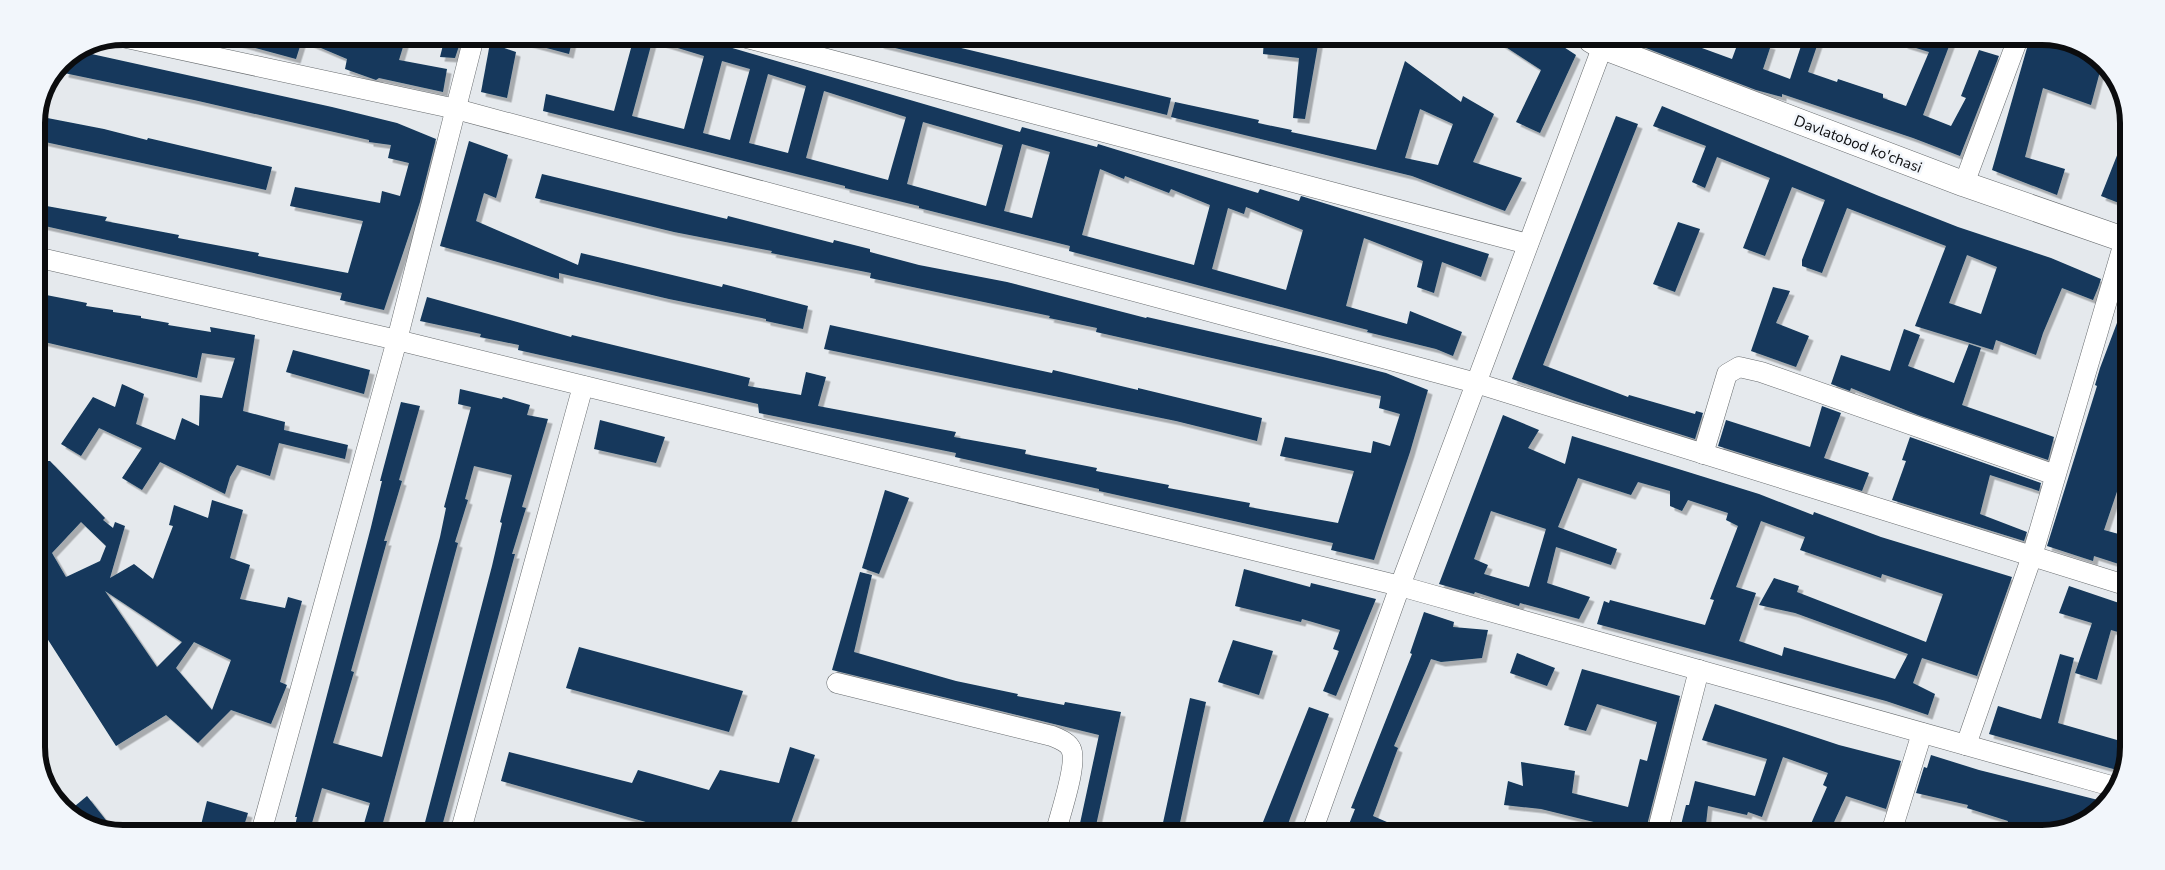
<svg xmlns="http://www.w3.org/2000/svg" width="2165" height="870" font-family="'Nunito Sans',sans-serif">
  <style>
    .building { fill: #13395b; fill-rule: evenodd; filter: url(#shadow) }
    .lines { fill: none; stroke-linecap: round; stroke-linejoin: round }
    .minor-casing { stroke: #676b6e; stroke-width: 21 }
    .tertiary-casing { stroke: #676b6e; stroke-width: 26 }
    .minor { stroke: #fff; stroke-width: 20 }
    .tertiary { stroke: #fff; stroke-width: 25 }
    .labels { text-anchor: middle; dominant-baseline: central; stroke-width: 5; stroke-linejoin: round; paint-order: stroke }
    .street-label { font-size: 15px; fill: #0b0c0e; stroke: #f2f6fb }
    .rim { fill: none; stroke: #0b0c0e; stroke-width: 6 }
  </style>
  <defs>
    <filter id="shadow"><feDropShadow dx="4.5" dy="4.5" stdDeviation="0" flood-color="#0004"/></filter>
  </defs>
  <rect width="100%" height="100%" fill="#e5e9ed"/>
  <g class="building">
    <polygon points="230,37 406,37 399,60 447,69 443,92 379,78 376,80 345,69 347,59 302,40 296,59 230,41"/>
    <polygon points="445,37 462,37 455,58 440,57"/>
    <polygon points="525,37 573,37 569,54 524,42"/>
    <path d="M634,37l19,1 -21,78 52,13 20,-73 -46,-14v-4h40l322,94 2,-5 75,20 1,-3 160,49 2,-4 39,12 2,-5 188,58 -8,23 -39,-15 -8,31 -17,-6 6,-26 -59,-23 -18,68 61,18 3,-13 52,21 -9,24 -17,-7 -69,-17 1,-2 -299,-79 1,-5 -151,-38v-2l-74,-18v-2l-302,-75 3,-17 68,17zM722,61l28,8 -20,71 -27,-7zM768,74l38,12 -18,67 -39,-10zM824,91l82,26 -18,63 -82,-22zM923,122l80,23 -17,61 -79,-22zM1022,144l28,8 -18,66 -28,-7zM1100,169l24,10 1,-3 44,17 2,-4 39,16 -16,60 -112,-30zM1246,207l57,23 -17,60 -74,-21 16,-61 16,6z"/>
    <polygon points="880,38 919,38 1171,98 1167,115 879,44"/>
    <polygon points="1264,39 1319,39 1305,119 1293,118 1299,58 1263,54"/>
    <polygon points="1495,40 1553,40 1576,55 1540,133 1516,122 1541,70"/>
    <polygon points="1625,40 1680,40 1732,59 1739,40 1754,40 1771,45 1763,69 1790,79 1803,40 1819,40 1808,72 1837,82 1838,79 1883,94 1883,98 1906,106 1929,52 1903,44 1904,41 1951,41 1923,115 1951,126 1966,98 1961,96 1979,50 1999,56 1960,156 1913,138 1782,94 1782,97 1756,90"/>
    <polygon points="2029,41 2046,41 2096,59 2102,64 2091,105 2043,88 2025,157 2065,169 2057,195 1992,170"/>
    <polygon points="490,43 516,52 507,98 481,92"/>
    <polygon points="78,51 332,107 397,123 436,139 420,202 384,310 340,300 342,293 36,224 41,205 107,217 105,221 179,235 178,238 259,253 258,256 348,273 363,221 290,206 295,187 380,203 382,191 400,196 409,163 388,158 391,145 369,142 369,140 194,100 64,73 68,57"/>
    <path d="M1405,61l56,41 2,-6 31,18 -21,48 49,16 -17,33 -93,-35 -241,-59 4,-15 84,18 -1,3 34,7 -1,2 85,18zM1420,109l33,15 -15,41 -33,-7z"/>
    <path d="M1662,106l217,90 79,31 93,31 50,21 -3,9 -5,12 -31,-12 -19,45 -7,22 -40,-15 -3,10 -78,-24 31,-80 -99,-38 -25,65 -20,-7v-6l23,-60 -33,-13 -27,69 -22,-8 27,-70 -53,-21 -12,31 -13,-6 14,-36 -53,-20zM1967,255l30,12 -16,47 -32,-11z"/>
    <polygon points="37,116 104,129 147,140 148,138 272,167 266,190 36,140"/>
    <polygon points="1616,116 1638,124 1543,365 1628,397 1629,395 1695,414 1696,411 1703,413 1695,439 1575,401 1512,379"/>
    <polygon points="2127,130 2128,180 2119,203 2101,196"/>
    <polygon points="469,141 508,155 496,198 484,193 476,221 578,265 581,253 722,287 723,284 808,306 803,329 766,321 766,319 669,299 559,273 559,279 440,246"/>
    <polygon points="542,174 727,219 728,216 833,243 834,240 870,249 870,252 919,265 1007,282 1146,318 1147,317 1323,357 1386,373 1428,390 1410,452 1374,560 1331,550 1333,543 1099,491 1099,489 955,457 956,453 759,413 758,404 518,350 519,345 480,337 481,334 420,321 427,297 571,337 572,335 750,378 748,386 801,395 806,372 826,377 818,406 956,432 954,437 1026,450 1025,454 1097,468 1096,471 1169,485 1168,488 1250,503 1249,507 1338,523 1354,471 1280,456 1285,437 1371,453 1373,441 1390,446 1400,414 1379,408 1381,396 1096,332 1097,328 1049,318 1050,316 870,278 871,273 771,253 772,251 674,232 535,198"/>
    <polygon points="1678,222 1700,229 1675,292 1653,284"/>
    <polygon points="1773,287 1790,291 1776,323 1809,336 1796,367 1751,351"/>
    <polygon points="36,293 87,303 86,306 113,310 113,312 141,316 141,318 169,323 168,325 211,332 210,327 255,335 243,411 285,422 284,430 348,445 345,459 279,443 270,476 237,465 230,477 225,494 160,462 142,490 122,478 142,448 99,428 81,456 61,444 93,397 115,407 122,384 144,394 136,424 175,440 182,418 199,426 200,395 222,398 235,358 202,353 197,378 36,340"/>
    <polygon points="2126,299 2127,348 2120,365 2127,367 2126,465 2104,530 2126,536 2125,566 2094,556 2093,561 2047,546 2097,386 2095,385 2100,368"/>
    <polygon points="830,325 1052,373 1053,370 1138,390 1138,388 1262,418 1257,441 1176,421 824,349"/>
    <polygon points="1904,329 1920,335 1908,366 1954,383 1969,344 1981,348 1962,405 2054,437 2048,460 1918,415 1851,388 1850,391 1831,384 1841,355 1890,371"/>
    <polygon points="293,350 370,370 364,394 286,372"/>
    <polygon points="460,389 502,399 503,397 530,405 527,415 548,419 522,507 526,508 512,554 515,554 441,830 423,830 492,566 502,523 500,522 512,475 474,466 465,499 468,500 455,542 458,543 381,830 363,827 370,803 322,788 310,830 294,830 297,817 295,817 371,527 382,481 380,481 401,402 420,406 399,480 402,481 384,541 387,541 351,671 354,672 333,743 382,757 440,537 446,508 444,507 471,407 458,404"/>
    <polygon points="1822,406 1841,413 1824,458 1869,473 1862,491 1718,446 1726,420 1810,447"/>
    <path d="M1503,415l36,15 -11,18 37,16 7,-28 187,58 54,21 1,-3 67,25 131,40 -35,99 -55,-18 -9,25 22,11 -7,21 -42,-14 -289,-77 7,-23 5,2 1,-3 95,25 9,-25 -4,-1 28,-73 -12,-6 2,-7 -40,-13 -6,11 -12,-5v-15l-32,-9 -7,13 -53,-17 -20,49 59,22 -6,16 -55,-18 -9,36 43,14 -11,22 -59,-16 -1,3 -44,-14 -1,2 -35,-10zM1491,511l55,18 -17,58 -45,-13 4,-9 -14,-6zM1761,521l44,16 -5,13 81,28 1,-4 61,20 -17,48 -129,-50 2,-6 -25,-8 -15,27 36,8 113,41 -13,25 -111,-32 -2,9 -43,-15 17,-48 -20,-6z"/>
    <polygon points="600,420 665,437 656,463 594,449"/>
    <polygon points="1910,437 2041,483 2039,491 1990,475 1980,514 2027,532 2024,541 1892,500 1906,461 1902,460"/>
    <path d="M44,461h6l55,57 -2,2 10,8 2,-6 10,4 -15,52 24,-14 19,15 20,-53 -4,-1 5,-20 34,13 4,-18 31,10 -13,48 20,7 -10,34 45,9 3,-11 14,4 -22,81 7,3 -16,39 -40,-14 -33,33 -32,-28 -50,31 -80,-125v-153zM81,522l25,24 -6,15 -34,16 -14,-24zM105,591l77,51 -25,25zM194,642l37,18 -19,50 -36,-42z"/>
    <polygon points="885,490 909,498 879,574 862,568"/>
    <polygon points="1244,569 1310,587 1311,583 1376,599 1336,696 1323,691 1339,651 1333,649 1340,630 1302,619 1301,622 1235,606"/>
    <polygon points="860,572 872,575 854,652 956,681 1018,694 1017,696 1064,705 1065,702 1121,712 1095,830 1079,828 1099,735 832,670"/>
    <polygon points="2069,586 2125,605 2125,634 2111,630 2097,680 2075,673 2092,623 2059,613"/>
    <polygon points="1424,612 1454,622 1453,627 1488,630 1482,658 1441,662 1431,659 1394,746 1398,748 1373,816 1410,832 1346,832 1355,809 1351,808 1412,654 1410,653"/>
    <polygon points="1233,640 1273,651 1259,695 1218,682"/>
    <polygon points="579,647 743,691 729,732 566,688"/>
    <polygon points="1517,653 1555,668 1547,686 1510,673"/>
    <polygon points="2060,654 2074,658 2058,723 2124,742 2124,772 1989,734 1998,706 2041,719"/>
    <polygon points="1582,669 1680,696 1645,833 1613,833 1614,827 1541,809 1504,805 1508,781 1523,786 1521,762 1575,771 1572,793 1628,807 1640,759 1647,761 1657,722 1597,704 1586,731 1564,725"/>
    <polygon points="1190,698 1206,702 1194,757 1178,832 1161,832"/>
    <polygon points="1715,704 1839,745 1901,761 1886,809 1846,796 1829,833 1807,833 1827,787 1823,785 1828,773 1783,757 1762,817 1748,812 1747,815 1708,806 1705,833 1679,833 1686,805 1689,805 1695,781 1755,796 1767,759 1702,740"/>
    <polygon points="1309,707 1329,714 1285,832 1259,832"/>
    <polygon points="790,747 815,755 788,831 674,830 501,781 509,752 632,783 638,770 709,790 720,770 779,783"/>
    <polygon points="1931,755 1979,770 2102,801 2095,816 2045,833 2036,830 2034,834 2004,834 2008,821 1967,808 1968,805 1916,793 1924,767 1927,768"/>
    <polygon points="87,796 113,829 95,829 69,811"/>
    <polygon points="207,801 248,813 243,829 200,829"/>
  </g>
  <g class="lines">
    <defs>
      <g id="minor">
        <polyline points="122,37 456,109 1476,383 2125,585"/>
        <polyline points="747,38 1528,244"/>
        <polyline points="1964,184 2017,41"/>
        <polyline points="36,257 397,340 1400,586 2115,787"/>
        <polyline points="1703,454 1727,374 1739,367 1761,372 2055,475"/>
        <path d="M837,683l215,53c7,3 16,6 19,13 7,14 -11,66 -15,82"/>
        <polyline points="1966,745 2032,556 2128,229"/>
        <polyline points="262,829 397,340 474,37"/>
        <polyline points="461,830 583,386"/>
        <polyline points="1312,832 1400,586 1605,40"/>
        <polyline points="1657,833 1699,670"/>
        <polyline points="1891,833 1922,733"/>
      </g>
      <polyline id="tertiary" points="1591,40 1601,46 1964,184 2128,241"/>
    </defs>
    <use href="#minor" class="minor-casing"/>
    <use href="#tertiary" class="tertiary-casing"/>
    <use href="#minor" class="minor"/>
    <use href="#tertiary" class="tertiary"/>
  </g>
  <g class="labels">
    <g class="street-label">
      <text transform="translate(1858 144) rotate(21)">Davlatobod ko'chasi</text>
    </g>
  </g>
  <path d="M0 0H2165V870H0ZM123 45H2042A78 78 0 0 1 2120 123V747A78 78 0 0 1 2042 825H123A78 78 0 0 1 45 747V123A78 78 0 0 1 123 45Z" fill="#f2f6fb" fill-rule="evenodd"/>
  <path class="rim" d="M123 45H2042A78 78 0 0 1 2120 123V747A78 78 0 0 1 2042 825H123A78 78 0 0 1 45 747V123A78 78 0 0 1 123 45Z"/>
</svg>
